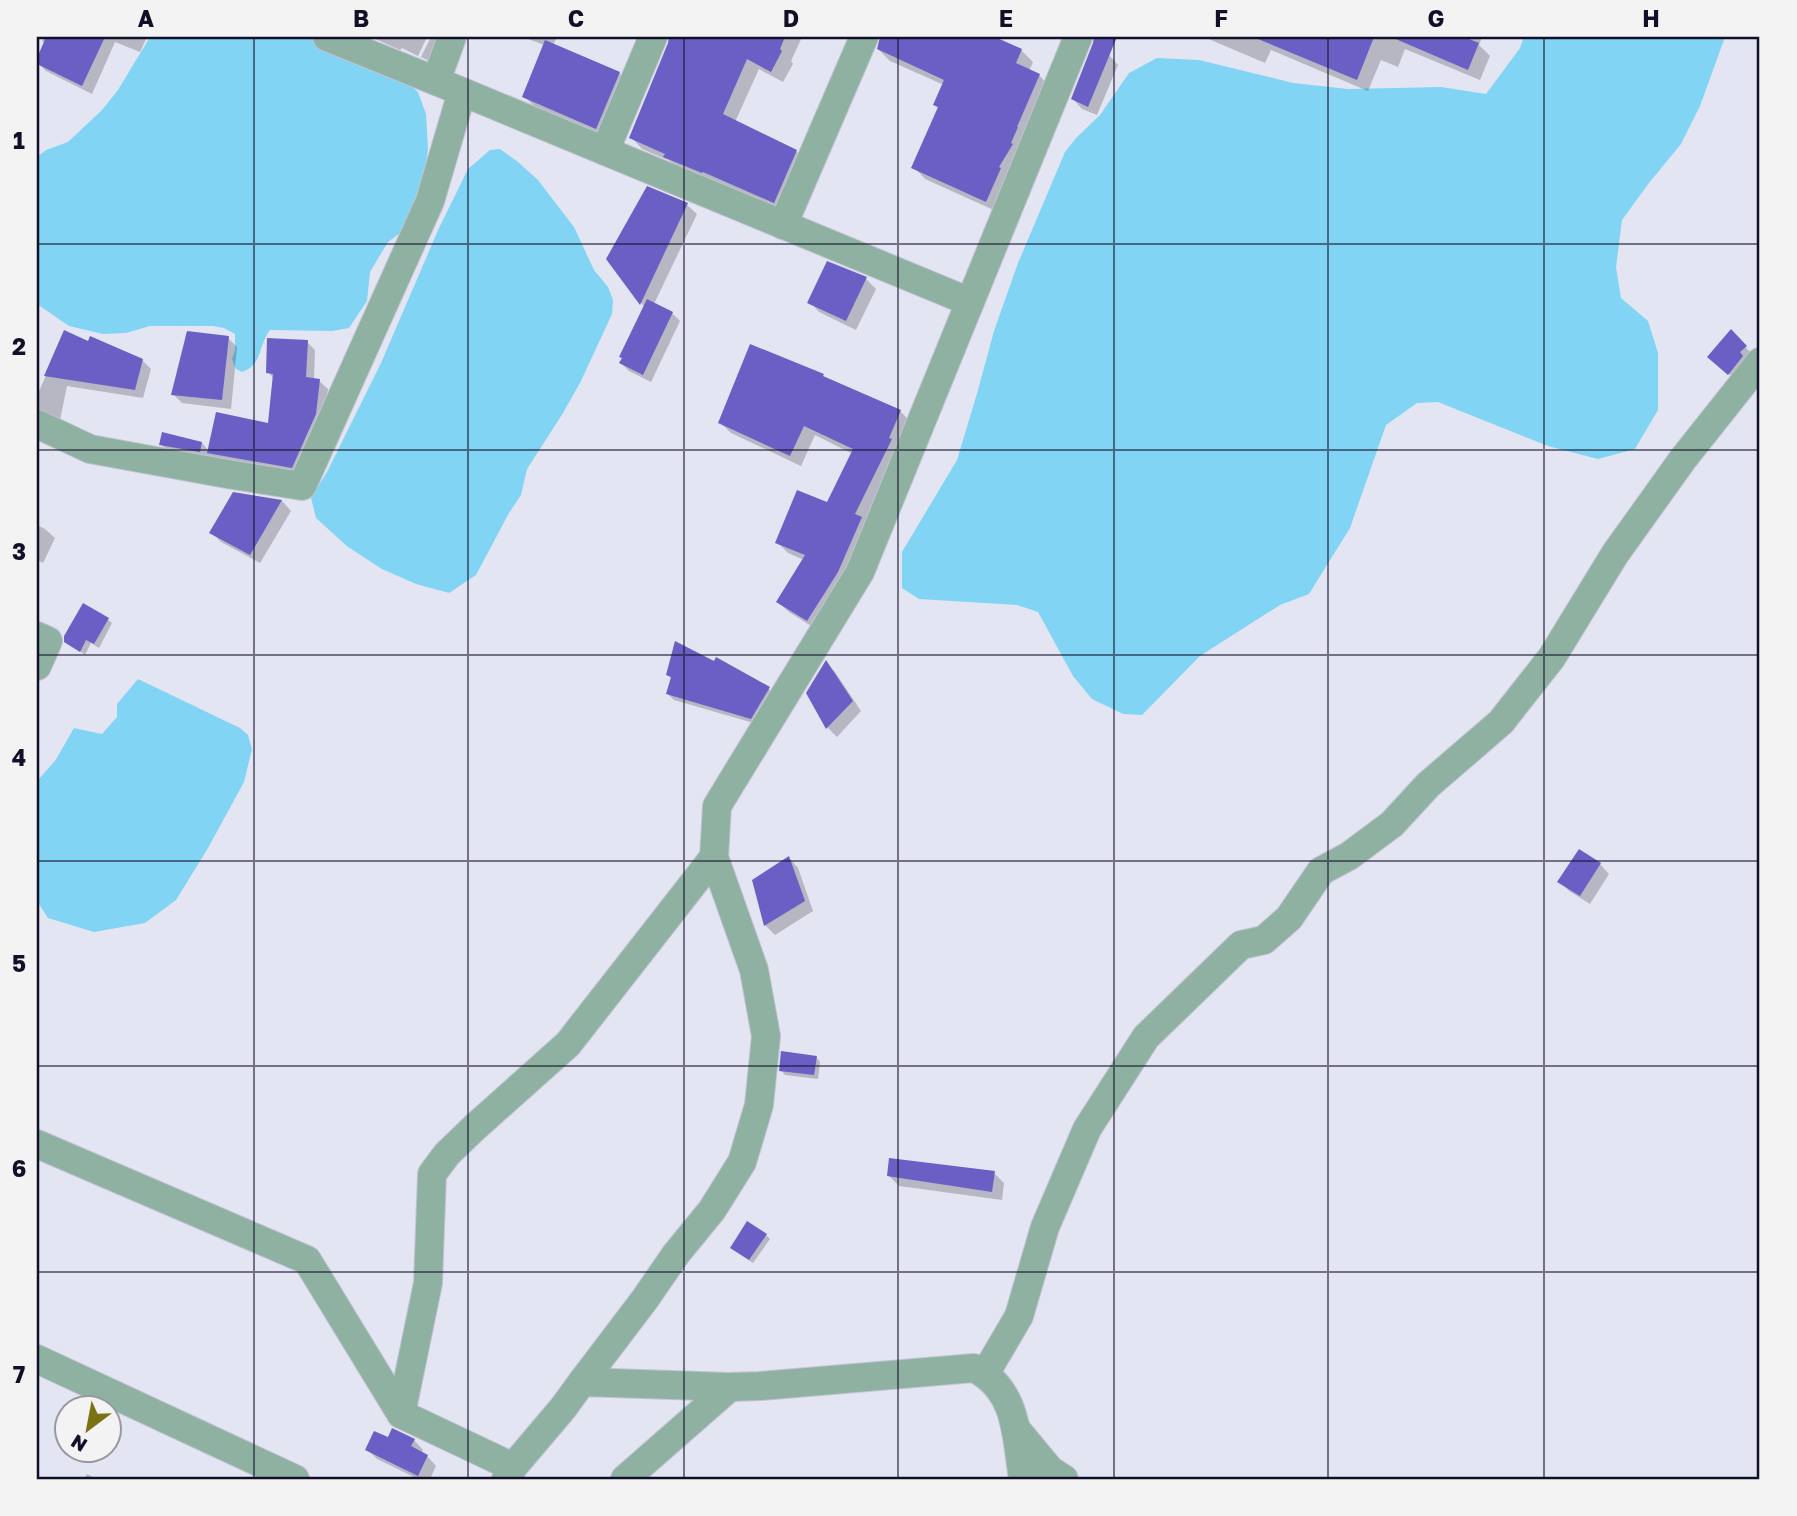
<svg xmlns="http://www.w3.org/2000/svg" width="1797" height="1516" font-family="'Golos Text',sans-serif">
  <style>
    .water { fill: #82d4f4 }
    .shadow { fill: #0003 }
    .building { fill: #6a5fc5 }
    .lines { fill: none; stroke-linecap: round; stroke-linejoin: round }
    .street-casing { stroke: #c2c3d3; stroke-width: 30 }
    .street { stroke: #8fb1a1; stroke-width: 28 }
    .grid { fill: none; stroke: #121028; stroke-width: 2; stroke-opacity: 0.55 }
    .neatline { fill: none; stroke: #121028; stroke-width: 2.5 }
    .grid-label { font-size: 23px; text-anchor: middle; font-weight: bold; fill: #121028 }
  </style>
  <rect width="100%" height="100%" fill="#e4e5f3"/>
  <g class="water">
    <path d="M150,37h159l33,12 66,34 10,9 8,22 2,35 -6,48 -11,28 -23,17 -18,30 -3,29 -18,27 -17,3 -62,-1c-12,15 -7,35 -28,42l-6,-3 -4,-10 3,-9v-16l-11,-6 -11,-2h-63l-24,7 -23,1 -34,-8 -32,-22v-147l9,-7 22,-8 34,-32 16,-20z"/>
    <polygon points="1524,37 1725,37 1700,106 1681,144 1649,183 1622,220 1616,267 1621,298 1648,321 1658,353 1658,410 1635,449 1598,459 1548,446 1438,402 1417,403 1386,425 1350,528 1309,594 1280,605 1200,656 1142,715 1123,714 1092,699 1073,676 1038,612 1017,605 919,599 902,588 902,552 957,460 978,390 994,331 1018,263 1065,152 1076,138 1100,115 1129,73 1157,58 1199,60 1293,83 1348,89 1441,87 1486,94 1520,48"/>
    <polygon points="500,149 518,162 538,180 574,227 594,270 608,287 613,300 612,314 581,381 563,413 527,469 521,495 509,513 476,575 449,593 416,584 382,569 348,547 316,518 311,498 327,472 381,363 439,228 468,169 490,150"/>
    <polygon points="138,679 240,728 248,735 252,749 244,782 208,848 176,900 145,923 94,932 48,918 37,901 37,781 55,761 74,728 102,734 117,717 117,704"/>
  </g>
  <g class="shadow">
    <polygon points="44,37 147,37 140,52 115,42 92,94 46,71 37,62 45,44 42,41"/>
    <polygon points="371,37 427,37 418,56 402,48 400,50"/>
    <polygon points="431,37 440,37 429,61 421,57"/>
    <polygon points="523,37 557,37 553,45 619,73 629,83 606,138 534,106 524,96 544,45"/>
    <polygon points="670,37 802,37 791,61 793,64 783,82 759,69 735,122 796,151 808,163 786,213 676,168 670,161 642,149 631,137 670,44"/>
    <polygon points="882,37 991,37 1021,50 1033,62 1029,71 1039,75 1050,87 998,212 925,179 914,167 939,109 935,105 944,85 890,61 878,49"/>
    <polygon points="1204,37 1482,37 1479,45 1490,56 1480,80 1405,49 1398,67 1381,60 1368,91 1271,50 1265,63"/>
    <polygon points="1109,55 1118,65 1097,115 1082,109 1073,99"/>
    <polygon points="687,205 697,214 654,304 672,313 680,321 651,382 629,371 621,363 645,308 608,259"/>
    <polygon points="828,263 866,279 876,289 856,330 819,312 810,302"/>
    <polygon points="65,332 89,343 142,360 151,369 143,398 67,386 60,420 41,413 37,408 37,396"/>
    <polygon points="1731,332 1753,355 1734,378 1714,361"/>
    <polygon points="228,338 237,347 231,409 182,403 173,394"/>
    <polygon points="307,342 315,350 314,380 319,381 328,389 324,423 300,475 217,461 211,455 209,461 171,454 161,444 202,443 209,451 269,425 274,379 268,372"/>
    <polygon points="823,376 826,379 900,411 911,422 819,631 789,612 778,602 804,560 788,553 777,542 828,505 853,454 815,435 801,466 731,433 720,422"/>
    <polygon points="234,494 282,501 291,511 260,563 221,542 211,532"/>
    <polygon points="37,525 45,529 55,538 43,563 37,560"/>
    <polygon points="107,619 112,623 99,648 91,643 85,655 66,641"/>
    <polygon points="717,660 769,689 776,695 757,724 674,700 668,694 672,679 668,675 714,664"/>
    <polygon points="826,663 835,672 861,711 837,737 828,728 808,693"/>
    <polygon points="789,858 798,868 813,911 775,935 765,925 754,881"/>
    <polygon points="1600,864 1609,874 1590,904 1569,891 1560,881"/>
    <polygon points="816,1057 820,1062 818,1079 785,1075 781,1070"/>
    <polygon points="994,1173 1004,1183 1002,1200 899,1186 889,1176"/>
    <polygon points="766,1235 770,1239 753,1263 737,1252"/>
    <polygon points="389,1440 414,1440 423,1450 421,1453 427,1456 436,1466 430,1479 418,1479 377,1459 367,1449"/>
    <polygon points="87,1474 96,1479 84,1479"/>
  </g>
  <g class="building">
    <polygon points="46,37 105,37 82,86 37,64 37,58"/>
    <polygon points="669,37 785,37 780,49 782,51 771,72 747,59 723,114 797,150 774,203 703,172 702,173 663,157 665,154 629,138 668,43"/>
    <polygon points="880,37 995,37 1022,49 1016,63 1040,74 1017,127 1018,127 1011,143 1013,144 999,167 1001,168 986,202 911,168 938,107 933,105 944,80 877,49"/>
    <polygon points="1094,37 1117,37 1088,107 1071,99 1093,43"/>
    <polygon points="1253,37 1374,37 1357,80"/>
    <polygon points="1391,37 1464,37 1479,43 1468,70"/>
    <polygon points="545,40 620,72 596,129 522,97"/>
    <polygon points="647,186 688,203 640,305 606,259"/>
    <polygon points="827,261 867,277 846,321 807,303"/>
    <polygon points="647,299 673,312 643,375 619,363 622,358 619,357"/>
    <polygon points="1731,329 1747,346 1740,352 1743,356 1728,375 1707,357"/>
    <polygon points="64,330 88,341 90,336 143,359 135,390 44,376"/>
    <polygon points="187,331 229,336 222,400 171,395"/>
    <polygon points="267,338 308,340 306,377 320,379 316,414 292,468 207,453 216,412 268,423 273,374 266,373"/>
    <polygon points="750,344 824,374 823,376 901,410 889,438 892,439 855,514 862,517 838,572 807,621 776,602 805,555 775,543 797,490 827,502 853,449 804,426 790,456 718,423"/>
    <polygon points="162,432 202,442 200,452 159,445"/>
    <polygon points="233,492 282,500 250,555 209,533"/>
    <polygon points="83,603 109,618 94,644 86,640 80,652 64,642 64,636"/>
    <polygon points="675,641 714,661 716,657 770,687 751,719 666,694 671,677 666,675"/>
    <polygon points="826,660 853,701 826,729 806,693"/>
    <polygon points="1579,849 1601,863 1580,896 1557,882"/>
    <polygon points="789,856 805,901 764,926 752,880"/>
    <polygon points="781,1051 817,1056 814,1075 779,1071"/>
    <polygon points="889,1158 995,1171 992,1192 887,1176"/>
    <polygon points="747,1221 767,1234 749,1260 730,1248"/>
    <polygon points="392,1428 415,1439 411,1446 428,1455 418,1476 365,1450 374,1431 388,1437"/>
  </g>
  <g class="lines">
    <defs>
      <g id="street">
        <polyline points="327,37 436,81 452,37"/>
        <polyline points="436,81 970,302"/>
        <polyline points="605,151 653,37"/>
        <polyline points="783,225 864,37"/>
        <polyline points="37,424 90,449 227,474 302,486 430,201 462,92"/>
        <polyline points="37,636 48,641 37,666"/>
        <polyline points="37,1144 307,1260 401,1414 513,1467"/>
        <polyline points="37,1359 295,1479"/>
        <polyline points="985,1374 1019,1316 1045,1227 1087,1129 1146,1037 1241,945 1264,940 1289,918 1321,871 1349,856 1392,824 1428,785 1501,722 1552,657 1615,554 1683,459 1760,362"/>
        <polyline points="582,1382 645,1299 676,1254 712,1210 742,1162 759,1105 766,1036 754,970 714,857 717,806 860,572 1078,37"/>
        <polyline points="401,1414 428,1283 432,1174 447,1154 474,1128 568,1044 714,857"/>
        <polyline points="1016,1429 1050,1470 1064,1479"/>
        <path d="M506,1479l7,-12 50,-59 19,-26 148,5 30,-1 214,-18c44,22 42,68 49,111"/>
        <polyline points="625,1479 730,1387"/>
      </g>
    </defs>
    <use href="#street" class="street-casing"/>
    <use href="#street" class="street"/>
  </g>
  <path class="grid" d="M254,37v1442M468,37v1442M684,37v1442M898,37v1442M1114,37v1442M1328,37v1442M1544,37v1442M37,244h1723M37,450h1723M37,655h1723M37,861h1723M37,1066h1723M37,1272h1723"/>
  <rect width="1797" height="1516" fill="none" stroke="#f3f3f3" stroke-width="77"/>
  <g transform="translate(88 1429) rotate(212)"><circle r="33" fill="#f3f3f3" stroke="#9998a2" stroke-width="2"/>
  <path d="M0-5L12 26L0 18L-12 26Z" fill="#797315"/>
  <text y="-10" font-size="19" font-weight="bold" text-anchor="middle" fill="#121028">N</text>
  </g>
  <rect x="38" y="38" width="1720" height="1440" class="neatline"/>
  <g class="grid-label">
    <text x="146" y="27">A</text>
    <text x="361" y="27">B</text>
    <text x="576" y="27">C</text>
    <text x="791" y="27">D</text>
    <text x="1006" y="27">E</text>
    <text x="1221" y="27">F</text>
    <text x="1436" y="27">G</text>
    <text x="1651" y="27">H</text>
    <text x="19" y="149">1</text>
    <text x="19" y="355">2</text>
    <text x="19" y="560">3</text>
    <text x="19" y="766">4</text>
    <text x="19" y="972">5</text>
    <text x="19" y="1177">6</text>
    <text x="19" y="1383">7</text>
  </g>
</svg>
